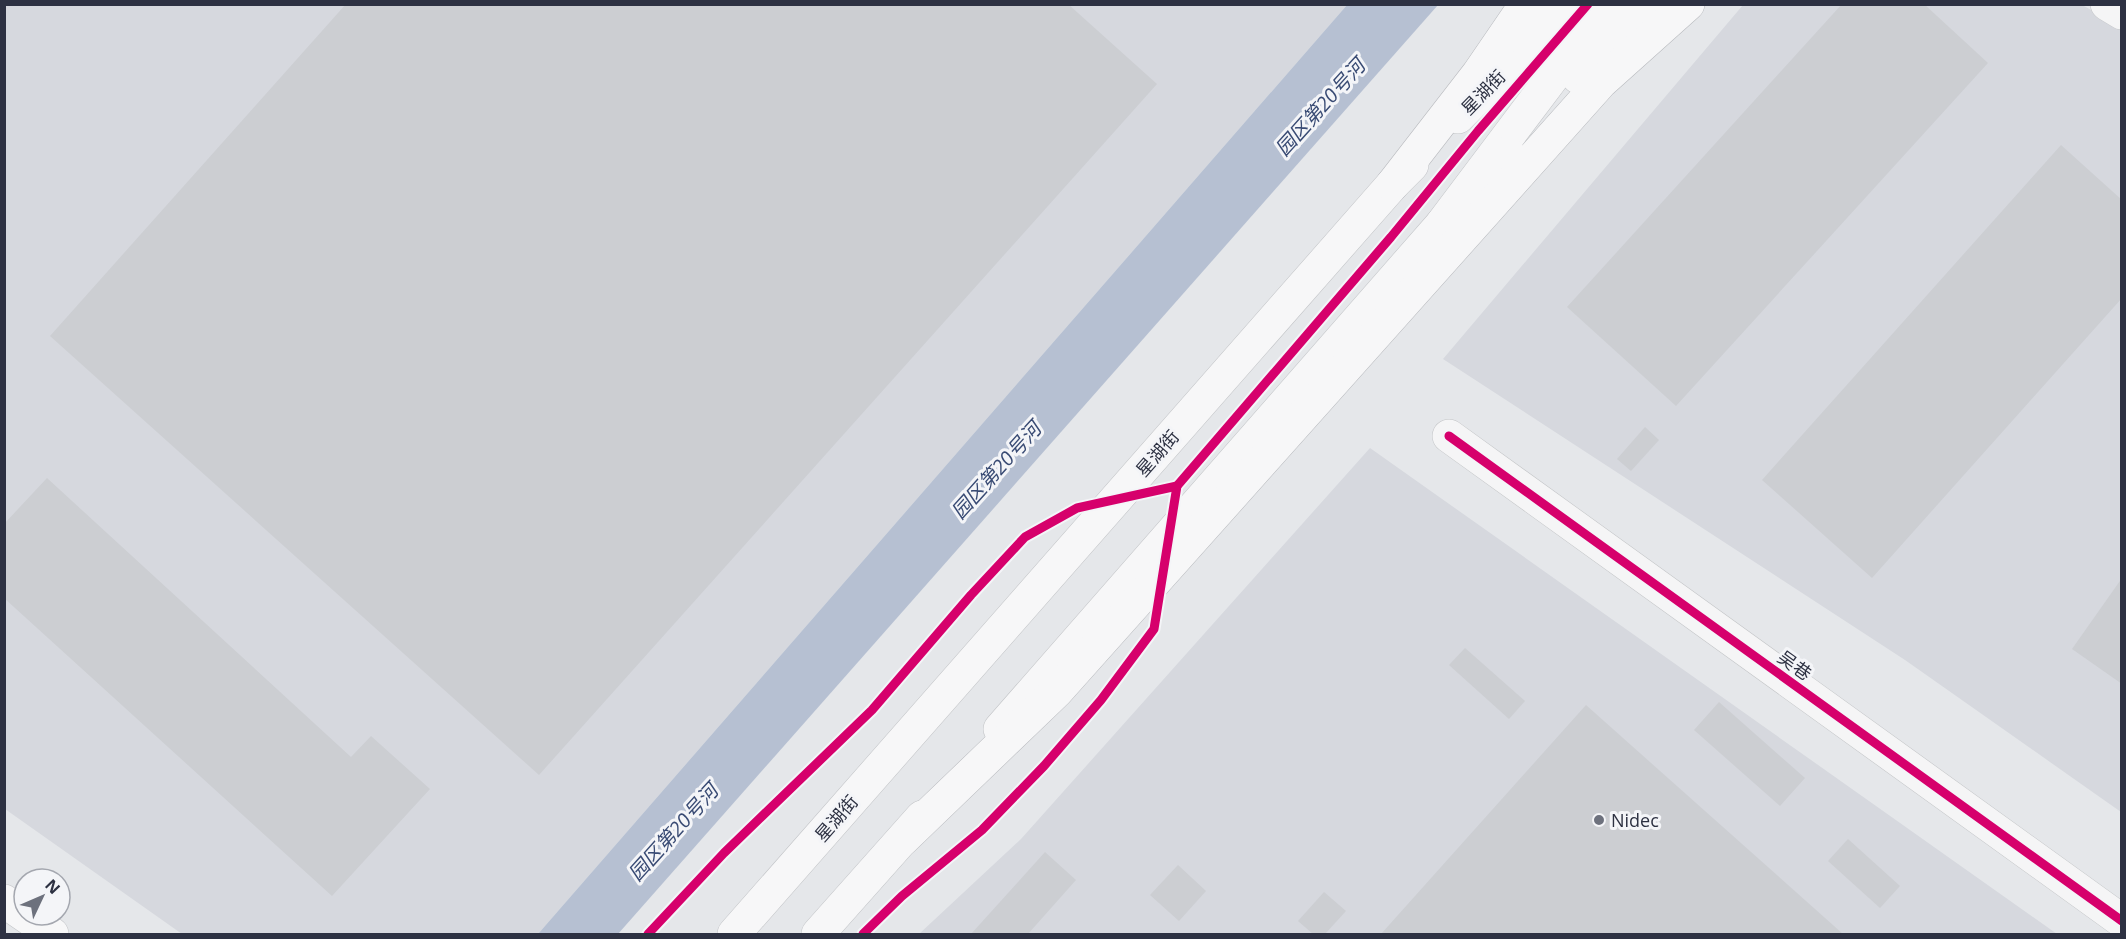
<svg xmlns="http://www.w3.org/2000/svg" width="2126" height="939" font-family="'Open Sans','Noto Sans SC',sans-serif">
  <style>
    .built { fill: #d6d8de }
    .water { fill: #b6c0d2 }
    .building { fill: #ccced2 }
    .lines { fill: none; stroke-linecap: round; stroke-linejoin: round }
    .minor-casing { stroke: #c2c4c6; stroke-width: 34 }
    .tertiary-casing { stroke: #c2c4c6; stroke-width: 34 }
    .primary-casing { stroke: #c2c4c7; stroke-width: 34 }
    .trunk-casing { stroke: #b8babe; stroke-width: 34 }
    .minor { stroke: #f5f5f6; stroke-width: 33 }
    .tertiary { stroke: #f5f5f6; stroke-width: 33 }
    .primary { stroke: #f7f7f8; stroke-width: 33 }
    .trunk { stroke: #f7f7f8; stroke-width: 33 }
    .cycleway-casing { stroke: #f4f5f8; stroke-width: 13 }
    .cycleway { stroke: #d6006c; stroke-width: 9 }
    .poi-dot { fill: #6d717d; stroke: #f4f5f8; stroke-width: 2 }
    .labels { text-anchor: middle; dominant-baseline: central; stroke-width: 6; stroke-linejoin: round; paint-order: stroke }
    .street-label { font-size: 18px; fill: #2d3142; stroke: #f4f5f8 }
    .poi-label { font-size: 18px; fill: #2d3142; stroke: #f4f5f8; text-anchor: start }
    .water-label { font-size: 20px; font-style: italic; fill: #394b74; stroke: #f4f5f8 }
  </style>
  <rect width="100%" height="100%" fill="#e5e7ea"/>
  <g class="built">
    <polygon points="5,5 1347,5 538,934 182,934 5,809"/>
    <polygon points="1743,5 2082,5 2121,26 2121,812 1905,660 1443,359"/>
    <polygon points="1370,448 2057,934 919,934 1021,839"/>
  </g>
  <polygon class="water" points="1347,5 1438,5 618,934 538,934"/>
  <g class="building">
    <polygon points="346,4 1068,4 1157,84 539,775 50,336"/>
    <polygon points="1842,4 1924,4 1988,63 1676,406 1567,307"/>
    <polygon points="2061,145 2122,200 2122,298 1872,578 1762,480"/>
    <polygon points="1645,427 1659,440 1631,471 1617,459"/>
    <polygon points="47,478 351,757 371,736 430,789 332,896 4,598 4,524"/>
    <polygon points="2122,578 2122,684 2072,649"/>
    <polygon points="1465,648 1525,701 1509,719 1449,665"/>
    <polygon points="1719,702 1805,778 1780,806 1694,730"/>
    <polygon points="1586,705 1843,934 1381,934"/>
    <polygon points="1848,839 1900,886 1880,908 1828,861"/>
    <polygon points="1045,852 1076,880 1028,934 971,934"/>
    <polygon points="1178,865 1206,891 1179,921 1150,895"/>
    <polygon points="1324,892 1346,911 1325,934 1313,934 1298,921"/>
  </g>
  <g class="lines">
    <defs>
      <polyline id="minor" points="2107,4 2122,13"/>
      <polyline id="tertiary" points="1449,436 2122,921"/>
      <g id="primary">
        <polyline points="1458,117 1525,50 1563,4"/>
        <polyline points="1000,729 1442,224 1555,74 1617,4"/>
        <polyline points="4,901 52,934"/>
        <polyline points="734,934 1392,185 1412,165"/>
        <polyline points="818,934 922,817"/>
      </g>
      <g id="trunk">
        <polyline points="1578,77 1645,4"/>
        <polyline points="1392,185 1478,74 1526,4"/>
        <polyline points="1442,224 1508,153"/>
        <polyline points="903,839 1057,691 1601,82 1688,4"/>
      </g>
    </defs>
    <use href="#minor" class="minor-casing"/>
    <use href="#tertiary" class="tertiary-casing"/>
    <use href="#primary" class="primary-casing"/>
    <use href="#trunk" class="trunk-casing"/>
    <use href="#minor" class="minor"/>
    <use href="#tertiary" class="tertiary"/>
    <use href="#primary" class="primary"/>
    <use href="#trunk" class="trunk"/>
    <defs>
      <g id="cycleway">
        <polyline points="1449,436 2122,921"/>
        <polyline points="648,934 724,853 872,710 971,595 1025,537 1077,508 1177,486"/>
        <polyline points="863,934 902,896 982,830 1044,766 1101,700 1154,629 1177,486 1391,237 1478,131 1588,4"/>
      </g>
    </defs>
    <use href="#cycleway" class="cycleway-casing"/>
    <use href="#cycleway" class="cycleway"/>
  </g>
  <circle class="poi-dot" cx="1599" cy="820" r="6"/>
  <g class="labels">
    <g class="street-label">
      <text transform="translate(1483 92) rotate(-46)">星湖街</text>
      <text transform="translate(1157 453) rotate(-49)">星湖街</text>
      <text transform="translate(1795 665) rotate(36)">吴巷</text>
      <text transform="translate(836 818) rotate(-49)">星湖街</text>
    </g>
    <g class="poi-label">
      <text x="1611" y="820">Nidec</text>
    </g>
    <g class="water-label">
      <text transform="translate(1320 107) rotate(-48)">园区第20号河</text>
      <text transform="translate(996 470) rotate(-48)">园区第20号河</text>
      <text transform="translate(673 832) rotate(-48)">园区第20号河</text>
    </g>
  </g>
  <rect width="2126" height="939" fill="none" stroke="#2d3142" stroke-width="12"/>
  <g transform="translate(42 897) rotate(46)"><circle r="28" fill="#f4f5f8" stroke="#a4a7af" stroke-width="1.5"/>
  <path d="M0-4.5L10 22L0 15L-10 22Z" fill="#6d717d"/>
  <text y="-9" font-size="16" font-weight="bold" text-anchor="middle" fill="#2d3142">N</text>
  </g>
</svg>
